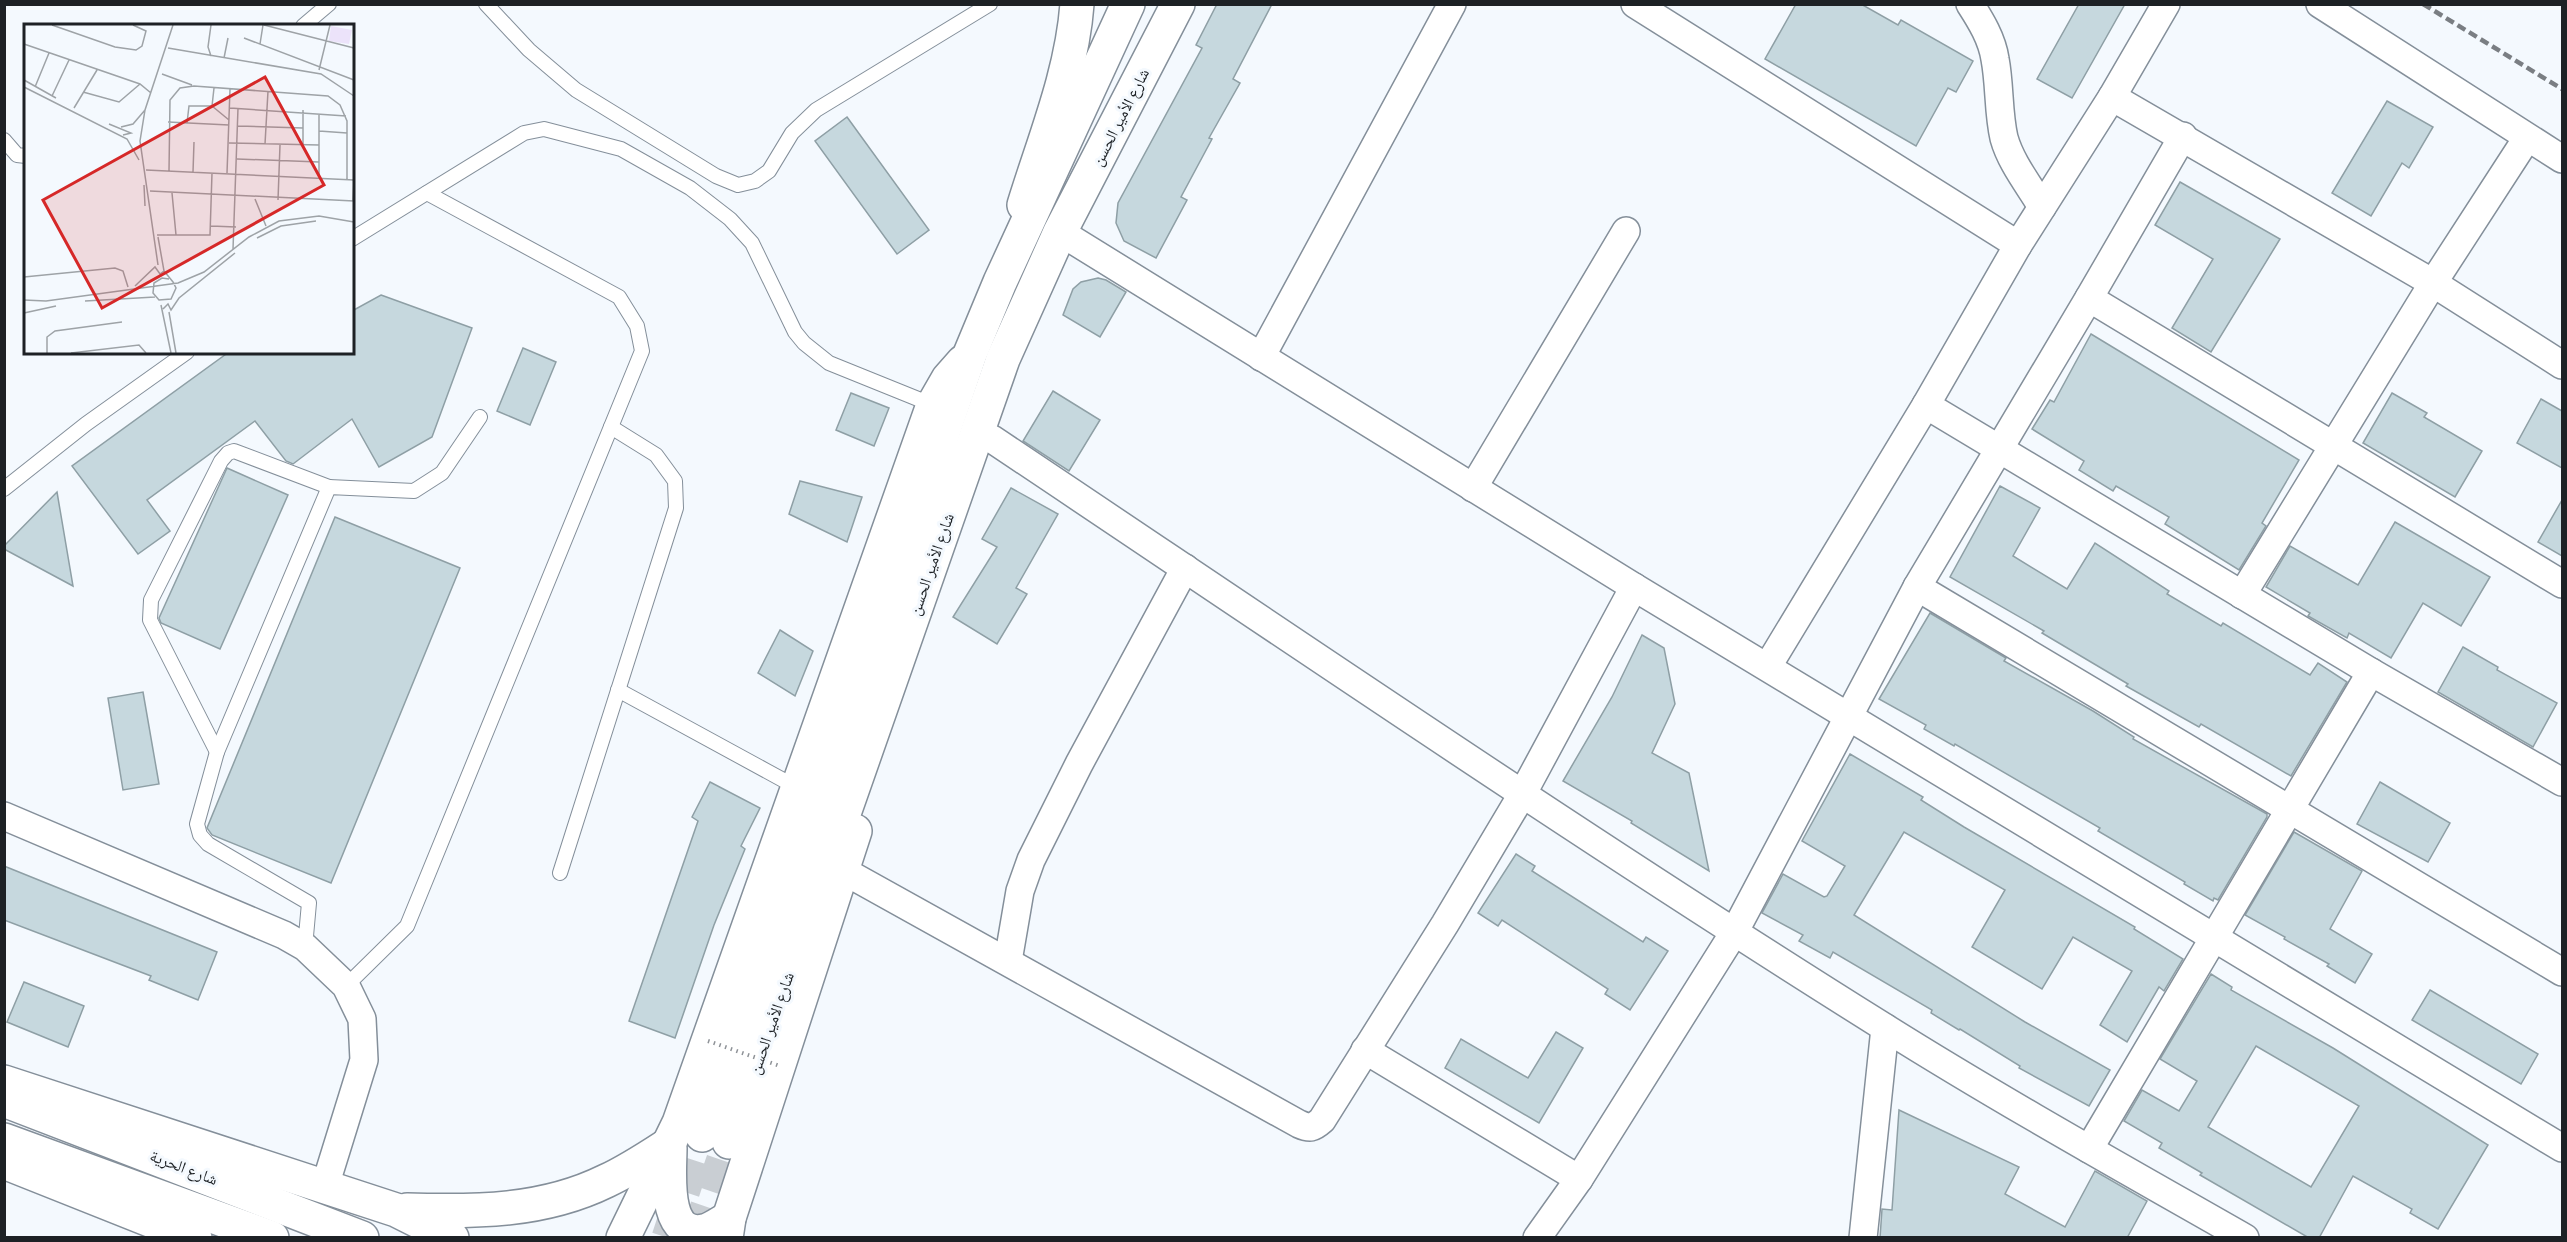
<svg xmlns="http://www.w3.org/2000/svg" width="2567" height="1242" font-family="'Titillium Web','Noto Naskh Arabic',sans-serif">
  <style>
    .building { fill: #c6d8de; stroke: #8e9fa5; stroke-width: 1.5; fill-rule: evenodd }
    .lines { fill: none; stroke-linecap: round; stroke-linejoin: round }
    .highway-tunnel { stroke: #c9ced3; stroke-width: 33; stroke-dasharray: 33 16; stroke-linecap: butt }
    .lane-casing { stroke: #848f9a; stroke-width: 16 }
    .street-casing { stroke: #848f9a; stroke-width: 30 }
    .secondary-casing { stroke: #848f9a; stroke-width: 36 }
    .highway-casing { stroke: #848f9a; stroke-width: 36 }
    .lane { stroke: #fff; stroke-width: 14 }
    .street { stroke: #fff; stroke-width: 27 }
    .secondary { stroke: #fff; stroke-width: 33 }
    .highway { stroke: #fff; stroke-width: 33 }
    .rail { stroke: #7a7e83; stroke-width: 4.5; stroke-dasharray: 9 4.5; stroke-linecap: butt }
    .path-bridge { stroke: #8f9398; stroke-width: 4; stroke-dasharray: 1.5 4.5; stroke-linecap: butt }
    .labels { text-anchor: middle; dominant-baseline: central; stroke-width: 6; stroke-linejoin: round; paint-order: stroke }
    .street-label { font-size: 16px; fill: #1d2125; stroke: #f4f9fe }
    .inset-road { fill: none; stroke: #9ea3a7; stroke-width: 1.5 }
    .view { fill: #d62828; fill-opacity: 0.15; stroke: #d62828; stroke-width: 3 }
    .inset-edge { fill: none; stroke: #1d2125; stroke-width: 3 }
  </style>
  <rect width="100%" height="100%" fill="#f4f9fe"/>
  <g class="building">
    <polygon points="1217,4 1272,4 1233,79 1240,83 1209,138 1212,139 1181,197 1187,200 1156,258 1124,241 1116,223 1118,203 1202,48 1196,45"/>
    <polygon points="1796,4 1861,4 1898,25 1901,20 1973,61 1956,92 1948,88 1916,146 1765,59"/>
    <polygon points="2079,4 2125,4 2072,98 2037,79"/>
    <polygon points="2387,101 2433,127 2409,168 2402,163 2371,216 2332,193"/>
    <polygon points="847,117 929,230 897,254 815,141"/>
    <polygon points="2180,182 2280,239 2211,352 2172,328 2213,259 2155,225"/>
    <polygon points="1098,278 1106,280 1126,292 1100,337 1063,315 1073,289 1081,282"/>
    <polygon points="381,295 472,328 432,437 379,467 352,419 293,464 286,461 255,421 147,500 170,531 138,554 72,466 229,352 352,352 352,311"/>
    <polygon points="2091,334 2299,460 2262,523 2266,526 2239,570 2165,524 2169,517 2116,486 2113,491 2079,470 2084,461 2032,429 2050,400 2054,402"/>
    <polygon points="523,348 556,362 530,425 497,411"/>
    <polygon points="1053,391 1100,420 1069,471 1023,441"/>
    <polygon points="851,393 889,408 874,446 836,430"/>
    <polygon points="2392,393 2427,413 2424,417 2482,451 2455,497 2363,443"/>
    <polygon points="2541,399 2562,411 2562,468 2517,443"/>
    <polygon points="227,468 288,495 220,649 161,623 159,618"/>
    <polygon points="800,481 862,497 847,542 789,514"/>
    <polygon points="2000,486 2040,508 2013,556 2067,589 2095,543 2169,591 2167,594 2221,626 2223,623 2310,675 2318,663 2347,682 2291,776 2201,724 2199,727 2126,686 2128,684 2042,633 2044,631 1950,577"/>
    <polygon points="1011,488 1058,514 1016,588 1027,594 997,644 953,617 997,547 982,539"/>
    <polygon points="57,492 73,586 4,549 4,546"/>
    <polygon points="2562,500 2562,556 2538,542"/>
    <polygon points="335,517 460,568 331,883 212,835 207,828"/>
    <polygon points="2395,522 2490,577 2461,626 2423,603 2391,658 2349,633 2347,638 2308,616 2310,613 2266,587 2290,546 2358,585"/>
    <polygon points="1930,613 2006,658 2004,661 2093,711 2134,737 2133,739 2267,814 2267,817 2218,900 2214,898 2213,901 2184,884 2185,882 2098,831 2100,828 1955,744 1954,746 1924,729 1926,725 1879,699"/>
    <polygon points="780,630 813,651 795,696 758,673"/>
    <polygon points="1642,635 1664,648 1675,704 1652,753 1689,773 1709,871 1631,823 1632,821 1563,781 1612,697"/>
    <polygon points="2463,647 2498,667 2497,670 2557,703 2533,747 2438,692"/>
    <polygon points="143,692 159,784 123,790 108,698"/>
    <polygon points="1850,754 1923,797 1921,800 1964,827 2135,927 2134,929 2183,959 2164,991 2159,987 2127,1042 2100,1025 2132,971 2073,937 2042,989 1972,947 2005,890 1904,832 1854,915 2025,1022 2110,1070 2089,1106 2019,1068 2020,1066 1960,1029 1959,1030 1931,1013 1932,1010 1833,952 1830,958 1799,941 1803,935 1762,913 1783,874 1824,897 1827,896 1845,866 1802,841"/>
    <polygon points="710,782 760,808 741,846 745,849 714,925 675,1038 629,1021 698,821 692,817"/>
    <polygon points="2380,782 2450,823 2428,862 2357,824"/>
    <polygon points="2294,832 2362,871 2330,929 2372,954 2355,983 2327,966 2329,964 2284,939 2285,937 2245,915"/>
    <polygon points="1516,854 1535,866 1532,871 1643,942 1646,937 1668,951 1630,1010 1605,994 1608,989 1502,920 1498,926 1478,913"/>
    <polygon points="4,866 217,952 198,1000 149,980 151,976 4,920"/>
    <path d="M2211,974l21,13 -1,3 102,58 155,97 -50,84 -28,-16 2,-4 -59,-33 -34,62h-10l-109,-63 2,-2 -43,-25 3,-5 -38,-22 18,-31 37,21 18,-30 -37,-22zM2256,1046l103,60 -48,81 -103,-60z"/>
    <polygon points="24,982 84,1006 68,1047 7,1022"/>
    <polygon points="2430,990 2538,1054 2521,1084 2412,1020"/>
    <polygon points="1556,1032 1583,1048 1539,1123 1445,1068 1461,1039 1528,1078"/>
    <polygon points="1899,1110 2019,1167 2005,1194 2065,1227 2095,1171 2147,1201 2127,1238 1880,1238 1882,1209 1892,1210"/>
  </g>
  <g class="lines">
    <g class="highway-tunnel">
      <polyline points="668,1238 702,1135"/>
      <polyline points="696,1238 729,1142"/>
    </g>
    <defs>
      <g id="lane">
        <polyline points="486,4 529,50 576,90 716,176 738,185 755,181 769,171 792,133 816,110 990,4"/>
        <polyline points="303,26 329,4"/>
        <polyline points="4,140 17,155 26,156"/>
        <polyline points="352,239 524,133 544,129 621,149 690,188 730,219 752,243 795,332 804,343 829,363 933,405"/>
        <polyline points="4,489 86,424 187,352"/>
        <polyline points="618,690 796,787"/>
        <polyline points="217,752 150,620 151,600 221,461 228,453 234,451 329,487"/>
        <polyline points="560,873 676,508 675,481 656,455 611,427"/>
        <polyline points="305,947 309,903 208,844 200,835 197,824 217,752 329,487 414,491 442,473 480,417"/>
        <polyline points="346,986 407,926 642,351 637,326 619,297 427,193"/>
      </g>
      <g id="street">
        <polyline points="1635,4 2018,245"/>
        <path d="M1970,4c11,17 22,35 25,55 5,26 3,53 9,79 7,25 25,47 38,69"/>
        <polyline points="2320,4 2562,159"/>
        <polyline points="2112,97 2433,283 2562,365"/>
        <polyline points="1060,232 1634,587 2562,1148"/>
        <polyline points="2089,298 2562,584"/>
        <polyline points="1261,357 1452,4"/>
        <polyline points="1926,405 2371,672 2562,782"/>
        <path d="M992,439c296,198 590,399 892,588 118,74 240,142 361,211"/>
        <polyline points="1473,488 1626,231"/>
        <polyline points="1917,587 2562,972"/>
        <polyline points="2242,595 2433,283 2527,138"/>
        <polyline points="1768,666 1926,405 2018,245 2112,97 2166,4"/>
        <polyline points="4,816 284,935 305,947 346,986 362,1019 364,1060 325,1186"/>
        <path d="M842,870l457,254c11,5 14,4 23,-4l123,-196 78,-131 111,-206"/>
        <polyline points="1008,961 1020,891 1031,860 1079,764 1185,568"/>
        <polyline points="1365,1050 1579,1179"/>
        <polyline points="2089,1149 2371,672"/>
        <polyline points="1537,1238 1579,1179 1735,931 1917,587 2089,298 2183,136"/>
        <polyline points="1863,1238 1885,1028"/>
      </g>
      <g id="secondary">
        <path d="M1024,205c20,-65 48,-132 53,-201"/>
        <polyline points="4,1082 396,1210 452,1238"/>
        <path d="M670,1148c0,24 -8,91 34,83 9,-2 17,-9 25,-13"/>
        <polyline points="4,1162 195,1238"/>
        <path d="M407,1210c68,2 136,2 199,-29 22,-10 43,-24 63,-37"/>
        <polyline points="623,1238 679,1123 933,405 948,379 963,362"/>
        <polyline points="726,1238 729,1218 855,831"/>
      </g>
      <g id="highway">
        <polyline points="4,1100 362,1238"/>
        <polyline points="702,1135 970,354 1000,282 1128,4"/>
        <polyline points="4,1140 272,1238"/>
        <polyline points="729,1142 1003,359 1060,232 1178,4"/>
      </g>
    </defs>
    <use href="#lane" class="lane-casing"/>
    <use href="#street" class="street-casing"/>
    <use href="#secondary" class="secondary-casing"/>
    <use href="#highway" class="highway-casing"/>
    <use href="#lane" class="lane"/>
    <use href="#street" class="street"/>
    <use href="#secondary" class="secondary"/>
    <use href="#highway" class="highway"/>
    <polyline class="rail" points="2423,4 2562,89"/>
    <polyline class="path-bridge" points="708,1041 780,1066"/>
  </g>
  <g class="labels">
    <g class="street-label">
      <text transform="translate(1120 117) rotate(-63)">شارع الأمير الحسن</text>
      <text transform="translate(931 564) rotate(-71)">شارع الأمير الحسن</text>
      <text transform="translate(771 1023) rotate(-71)">شارع الأمير الحسن</text>
      <text transform="translate(184 1167) rotate(21)">شارع الحرية</text>
    </g>
  </g>
  <g transform="translate(24 24)">
    <rect width="330" height="330" fill="#f4f9fe"/>
    <path d="M307,2l21,4 -3,14 -20,-3z" fill="#ece3fa"/>
    <path class="inset-road" d="M28,1l63,22 21,3 6,-4 4,-15 -13,-6M240,1l90,23M220,14l110,42M0,20l116,40 11,9M236,20l3,-19M144,24l153,26 33,22M187,32l-3,-9 3,-22M200,34l4,-20M295,46l11,-45M138,50l30,11M0,56l32,18M0,63l103,52 12,21M11,63l14,-34M59,68l36,10 21,-18M28,72l17,-36M188,82l17,14M50,84l23,-38M206,84l116,8M279,86v35M144,98l61,3M163,99l2,-17h23l2,-18M85,100l22,9 -8,2M214,102l65,2M97,103l12,-3 12,-14M295,107l28,2M205,119l90,2M241,120l3,-53M213,135l82,3M122,146l208,10M145,147l1,-71 10,-12 14,-2 134,10 12,9 7,16v59M169,148l1,-30M203,149l3,-84M295,153v-63M120,161l1,21M126,167l204,10M148,169l4,42M231,175l11,27M254,176l2,-55M329,177l1,-21M187,202l25,1M133,211h53l2,-62M134,213l6,34 9,11 3,6 -5,11 -12,1 -6,-7 1,-10 8,-5 7,1M233,214l24,-12 35,-5M209,225l5,-141M134,241l-18,-124 5,-31 28,-85M0,253l91,-9 8,3 5,16M111,262l20,-19 5,7 4,-3M0,276l22,1 132,-18 26,-11 45,-35 30,-16 40,-5 35,6M61,277l70,-4M137,281l10,48M139,285l5,-5 3,6 8,-12 56,-45M145,288l7,41M0,289l32,-7M23,329v-16l8,-6 67,-9M47,329l68,-8 7,8"/>
    <path class="view" d="M241,53l59,108 -222,123 -59,-108z"/>
    <rect width="330" height="330" class="inset-edge"/>
  </g>
  <rect width="2567" height="1242" fill="none" stroke="#1d2125" stroke-width="12"/>
</svg>
